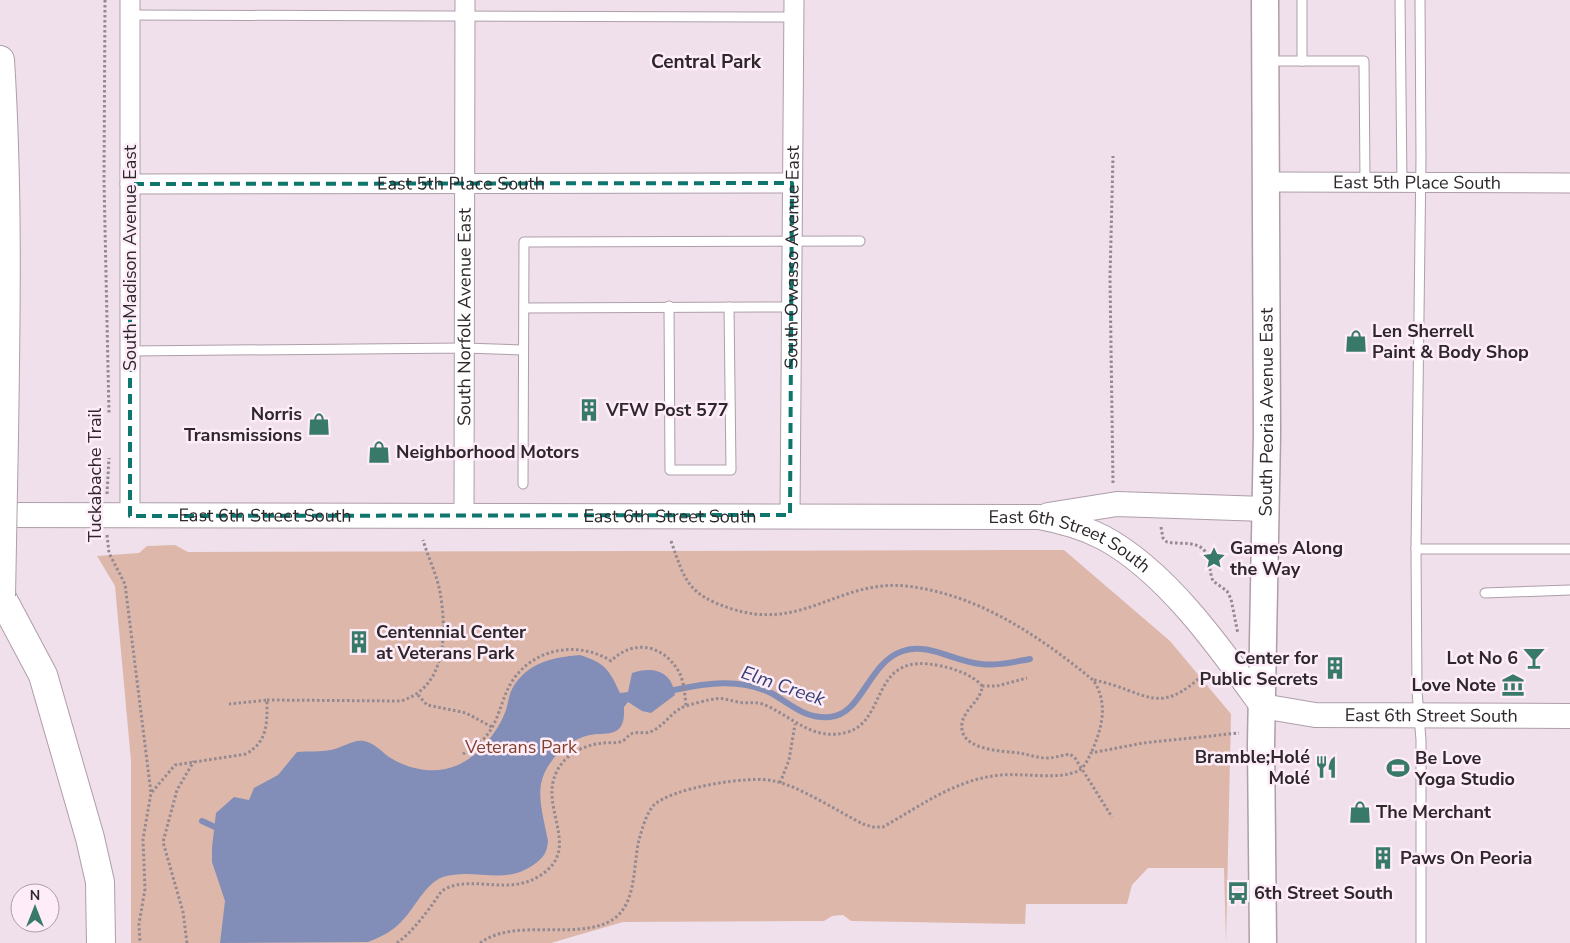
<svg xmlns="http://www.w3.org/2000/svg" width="1570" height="943" font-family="'Nunito Sans',sans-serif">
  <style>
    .green { fill: #ddb8aa }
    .water { fill: #828eb7 }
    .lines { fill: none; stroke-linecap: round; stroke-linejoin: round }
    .stream { stroke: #828eb7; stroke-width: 6 }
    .service-casing { stroke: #ae9ea9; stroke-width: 11 }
    .minor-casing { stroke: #ae9ea9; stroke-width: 21 }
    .tertiary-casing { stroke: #ae9ea9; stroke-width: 26 }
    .secondary-casing { stroke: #ae9ea9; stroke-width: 29 }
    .motorway-casing { stroke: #ae9ea9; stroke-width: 30 }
    .path { stroke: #948991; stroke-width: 3; stroke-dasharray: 2.5 2.5; stroke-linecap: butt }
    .service { stroke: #fff; stroke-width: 9 }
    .minor { stroke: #fff; stroke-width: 19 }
    .tertiary { stroke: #fff; stroke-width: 24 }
    .secondary { stroke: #fff; stroke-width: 26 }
    .motorway { stroke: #fff; stroke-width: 28 }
    .motorway-bridge-casing { stroke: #ae9ea9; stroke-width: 30; stroke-linecap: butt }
    .motorway-bridge { stroke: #fff; stroke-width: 28 }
    .marked { fill: none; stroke: #0f766e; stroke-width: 4; stroke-dasharray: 10 6; stroke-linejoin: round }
    .labels { text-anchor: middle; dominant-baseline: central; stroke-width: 5; stroke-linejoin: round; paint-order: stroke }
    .street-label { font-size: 18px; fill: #2e282c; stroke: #feedf9 }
    .poi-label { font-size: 18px; font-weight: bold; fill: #2e282c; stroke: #feedf9; text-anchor: start }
    .park-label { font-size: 18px; fill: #7f412a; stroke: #feedf9 }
    .neighbourhood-label { font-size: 19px; font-weight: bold; fill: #2e282c; stroke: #feedf9 }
    .water-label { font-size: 19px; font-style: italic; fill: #333f75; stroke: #feedf9 }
  </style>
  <rect width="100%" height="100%" fill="#f0e0ec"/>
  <polygon class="green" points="175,545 188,552 1064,550 1170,641 1231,714 1226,943 1224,868 1148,868 1132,885 1127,904 1026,904 1025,924 851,921 843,915 832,916 824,921 623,922 551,943 131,943 131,761 115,586 97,556 139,553 147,546"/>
  <path class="water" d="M580,655c25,8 29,14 40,38l8,-1 4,-19c21,-7 40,-2 43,22l-24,18 -9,-2 -14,-9 -4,5c0,8 1,19 -8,24 -7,4 -17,2 -26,4 -22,4 -45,27 -49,49 -3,17 4,40 7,57 -1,11 -4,16 -12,22 -31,24 -60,4 -93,14 -18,6 -29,33 -42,45 -8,9 -22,16 -33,20l-148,1 5,-42 -13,-39v-15l4,-34 18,-16 15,3 5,-12 24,-13 19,-23c11,-1 23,0 34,-2 11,-2 22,-11 33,-9 10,2 17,10 25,16 20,13 47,18 69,8 20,-9 38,-31 46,-50 4,-8 4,-18 8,-26 14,-26 41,-32 68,-34z"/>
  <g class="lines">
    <g class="stream">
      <path d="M674,690c33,-7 66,-12 97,3 20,11 33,26 59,24 32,-2 38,-55 73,-66 25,-9 52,11 78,13 16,2 32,-2 49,-5"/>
      <polyline points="202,821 215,827"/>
    </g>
    <defs>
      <g id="service">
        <polyline points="1400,0 1402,183"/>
        <polyline points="1420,0 1421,158 1416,549 1417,691 1421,740 1421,943"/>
        <polyline points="130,15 793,17"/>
        <polyline points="1268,61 1364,61 1365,183"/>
        <polyline points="1302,61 1302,0"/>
        <polyline points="669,306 670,470 731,470 729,307"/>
        <polyline points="524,308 791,307"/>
        <polyline points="130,351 464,348 523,350"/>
        <polyline points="523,484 524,242 860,241"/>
        <polyline points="1416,549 1570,549"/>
        <polyline points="1485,593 1570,590"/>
      </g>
      <g id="minor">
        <path id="s1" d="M1265,182l305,1"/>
        <path id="s2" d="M130,184l662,-1"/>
        <path id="s3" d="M464,515l1,-515"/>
        <path id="s4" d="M790,515l4,-515"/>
        <polyline points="130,516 130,0"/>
      </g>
      <g id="tertiary">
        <path id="s5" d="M0,515l1039,2c22,4 44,10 65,21 63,34 117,111 158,168l53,9 255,1"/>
        <polyline points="1048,515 1117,504 1265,509"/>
      </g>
      <g id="secondary">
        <path id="s6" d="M1263,943l-2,-199 6,-310 -2,-434"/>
      </g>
      <g id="motorway">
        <path d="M0,60c8,126 6,250 4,376"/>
        <polyline points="1,596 43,675 90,838 100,882 101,943"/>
      </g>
    </defs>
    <use href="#service" class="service-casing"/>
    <use href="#minor" class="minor-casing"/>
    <use href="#tertiary" class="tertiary-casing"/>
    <use href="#secondary" class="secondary-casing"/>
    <use href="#motorway" class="motorway-casing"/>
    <g class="path">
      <polyline points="105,0 104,181 109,414"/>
      <polyline points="1113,483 1110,278 1113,156"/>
      <polyline points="107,494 109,458"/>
      <path d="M1161,527l2,11 4,4c15,3 36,-3 41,16 2,8 2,16 5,23l14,10 4,8 7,35"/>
      <polyline points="107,535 109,553 125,584 151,793 143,839 145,889 139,924 140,943"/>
      <path d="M671,541c14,40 17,53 58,67 73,25 110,-29 177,-22 72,8 133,50 187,94 16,23 9,49 -2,73"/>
      <path d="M1094,680c54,11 63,39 112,-8"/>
      <polyline points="982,686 997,686 1027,678"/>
      <polyline points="418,695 427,705 466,713 492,727"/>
      <path d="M267,700l134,1c46,-14 46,-69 39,-109 -3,-17 -12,-35 -17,-52"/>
      <path d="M463,754c8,-5 18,-11 24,-19 12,-15 14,-35 24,-52 21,-35 67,-43 100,-22 22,-22 52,-17 68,11 5,9 6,24 7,34"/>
      <polyline points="780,783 789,760 795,724"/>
      <path d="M152,792l23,-27 71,-11c22,-13 21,-30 21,-54l-38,4"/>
      <polyline points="187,943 183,912 163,842 177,790 194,761"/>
      <path d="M397,943c14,-10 27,-27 37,-41 4,-5 6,-11 13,-14 31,-13 65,10 98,-16 34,-26 -5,-65 11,-99 8,-18 27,-28 47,-30 5,-1 14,1 19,-2 4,-1 6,-6 9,-7 5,-3 14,0 19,-2 13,-5 20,-18 31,-24 2,-2 30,-9 34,-9 8,-2 15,2 23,3 9,2 19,-1 27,3 28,12 48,37 83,27 41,-13 21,-82 93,-66 14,3 32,9 41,20 0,14 -17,22 -20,37 -4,28 41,28 58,30 9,2 18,5 27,5 8,0 15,-3 23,-4l5,4 37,59"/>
      <path d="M480,943c37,-27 100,0 135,-25 22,-17 18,-54 24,-78 3,-11 7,-26 15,-35 17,-17 96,-30 120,-24 25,5 65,31 89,43l10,3h10c39,-22 73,-48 118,-52 22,-2 58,5 77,-4 7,-4 10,-12 13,-18l52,-10 96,-10"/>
    </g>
    <use href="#service" class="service"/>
    <use href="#minor" class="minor"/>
    <use href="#tertiary" class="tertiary"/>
    <use href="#secondary" class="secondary"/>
    <use href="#motorway" class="motorway"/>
    <defs>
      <polyline id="motorway-bridge" points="1,596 4,436"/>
    </defs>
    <use href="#motorway-bridge" class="motorway-bridge-casing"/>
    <use href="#motorway-bridge" class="motorway-bridge"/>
  </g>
  <path class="marked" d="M792,183l-2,332 -660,1v-332z"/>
  <defs>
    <symbol id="shop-bare" viewBox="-9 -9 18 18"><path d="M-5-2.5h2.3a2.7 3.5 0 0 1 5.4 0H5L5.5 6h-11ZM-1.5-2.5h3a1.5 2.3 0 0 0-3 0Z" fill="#38796a" stroke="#feedf9" stroke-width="2.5" paint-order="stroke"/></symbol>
    <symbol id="building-bare" viewBox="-9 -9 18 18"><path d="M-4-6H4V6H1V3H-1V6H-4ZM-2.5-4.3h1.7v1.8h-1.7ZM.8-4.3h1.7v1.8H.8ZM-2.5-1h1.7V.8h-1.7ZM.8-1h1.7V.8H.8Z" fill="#38796a" stroke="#feedf9" stroke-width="2.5" paint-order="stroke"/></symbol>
    <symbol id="sight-bare" viewBox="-9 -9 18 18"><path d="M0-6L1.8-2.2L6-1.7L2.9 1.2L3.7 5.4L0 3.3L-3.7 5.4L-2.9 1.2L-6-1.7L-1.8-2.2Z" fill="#38796a" stroke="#feedf9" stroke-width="2.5" paint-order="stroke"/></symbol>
    <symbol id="bar-bare" viewBox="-9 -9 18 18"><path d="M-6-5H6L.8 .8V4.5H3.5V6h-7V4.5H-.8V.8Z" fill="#38796a" stroke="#feedf9" stroke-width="2.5" paint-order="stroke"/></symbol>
    <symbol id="museum-bare" viewBox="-9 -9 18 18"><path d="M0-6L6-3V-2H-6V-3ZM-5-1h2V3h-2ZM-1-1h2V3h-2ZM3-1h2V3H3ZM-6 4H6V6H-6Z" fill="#38796a" stroke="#feedf9" stroke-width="2.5" paint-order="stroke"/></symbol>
    <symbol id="restaurant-bare" viewBox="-9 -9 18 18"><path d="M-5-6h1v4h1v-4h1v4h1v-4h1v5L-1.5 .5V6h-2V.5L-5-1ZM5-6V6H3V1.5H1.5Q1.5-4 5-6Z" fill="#38796a" stroke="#feedf9" stroke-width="2.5" paint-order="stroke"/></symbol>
    <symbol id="stadium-bare" viewBox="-9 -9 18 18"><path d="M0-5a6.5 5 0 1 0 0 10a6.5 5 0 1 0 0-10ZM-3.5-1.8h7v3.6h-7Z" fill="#38796a" stroke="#feedf9" stroke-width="2.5" paint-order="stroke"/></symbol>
    <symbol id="bus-bare" viewBox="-9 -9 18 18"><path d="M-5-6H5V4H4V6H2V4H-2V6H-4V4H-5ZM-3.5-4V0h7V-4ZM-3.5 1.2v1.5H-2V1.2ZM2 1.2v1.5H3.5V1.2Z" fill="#38796a" stroke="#feedf9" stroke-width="2.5" paint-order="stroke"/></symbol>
  </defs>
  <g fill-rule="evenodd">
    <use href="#shop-bare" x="1340" y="325" width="32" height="32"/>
    <use href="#building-bare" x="573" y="394" width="32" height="32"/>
    <use href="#shop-bare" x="303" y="408" width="32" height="32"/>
    <use href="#shop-bare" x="363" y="436" width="32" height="32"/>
    <use href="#sight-bare" x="1198" y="542" width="32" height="32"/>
    <use href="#building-bare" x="343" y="626" width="32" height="32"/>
    <use href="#bar-bare" x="1518" y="642" width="32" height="32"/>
    <use href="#building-bare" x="1319" y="652" width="32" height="32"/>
    <use href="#museum-bare" x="1497" y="669" width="32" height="32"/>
    <use href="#restaurant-bare" x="1310" y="751" width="32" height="32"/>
    <use href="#stadium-bare" x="1382" y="752" width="32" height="32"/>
    <use href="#shop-bare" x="1344" y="796" width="32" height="32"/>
    <use href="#building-bare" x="1367" y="842" width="32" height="32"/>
    <use href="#bus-bare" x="1222" y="877" width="32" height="32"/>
  </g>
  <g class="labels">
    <g class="street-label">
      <text stroke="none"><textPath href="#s2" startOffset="331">East 5th Place South</textPath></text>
      <text stroke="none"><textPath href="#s1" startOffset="152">East 5th Place South</textPath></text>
      <text transform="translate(130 258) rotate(-90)">South Madison Avenue East</text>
      <text stroke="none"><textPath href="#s4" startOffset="258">South Owasso Avenue East</textPath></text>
      <text stroke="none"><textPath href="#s3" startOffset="198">South Norfolk Avenue East</textPath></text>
      <text stroke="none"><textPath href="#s6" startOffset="531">South Peoria Avenue East</textPath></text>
      <text transform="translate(95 475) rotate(-90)">Tuckabache Trail</text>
      <text stroke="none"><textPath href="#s5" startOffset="265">East 6th Street South</textPath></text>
      <text stroke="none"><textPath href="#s5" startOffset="670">East 6th Street South</textPath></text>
      <text stroke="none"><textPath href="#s5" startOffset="1075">East 6th Street South</textPath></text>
      <text stroke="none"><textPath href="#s5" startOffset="1510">East 6th Street South</textPath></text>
    </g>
    <g class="poi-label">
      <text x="1372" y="331">Len Sherrell<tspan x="1372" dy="21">Paint &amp; Body Shop</tspan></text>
      <text x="606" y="410">VFW Post 577</text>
      <text x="302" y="414" text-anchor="end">Norris<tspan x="302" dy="21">Transmissions</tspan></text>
      <text x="396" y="452">Neighborhood Motors</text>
      <text x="1230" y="548">Games Along<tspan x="1230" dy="21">the Way</tspan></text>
      <text x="376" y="632">Centennial Center<tspan x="376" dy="21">at Veterans Park</tspan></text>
      <text x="1318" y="658" text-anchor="end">Center for<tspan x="1318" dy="21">Public Secrets</tspan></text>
      <text x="1518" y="658" text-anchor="end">Lot No 6</text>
      <text x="1496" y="685" text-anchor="end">Love Note</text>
      <text x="1310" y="757" text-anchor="end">Bramble;Holé<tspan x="1310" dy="21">Molé</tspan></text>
      <text x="1415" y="758">Be Love<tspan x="1415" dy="21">Yoga Studio</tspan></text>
      <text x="1376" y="812">The Merchant</text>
      <text x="1400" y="858">Paws On Peoria</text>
      <text x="1254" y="893">6th Street South</text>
    </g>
    <g class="park-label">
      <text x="521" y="747">Veterans Park</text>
    </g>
    <g class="neighbourhood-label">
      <text x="706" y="62">Central Park</text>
    </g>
    <g class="water-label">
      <text transform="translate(783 686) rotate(19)">Elm Creek</text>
    </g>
  </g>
  <g transform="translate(35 908)"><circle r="24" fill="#feedf9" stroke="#ab9ea7"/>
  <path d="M0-4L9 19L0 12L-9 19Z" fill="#38796a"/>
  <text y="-8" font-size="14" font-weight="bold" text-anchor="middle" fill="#2e282c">N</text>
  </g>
</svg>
